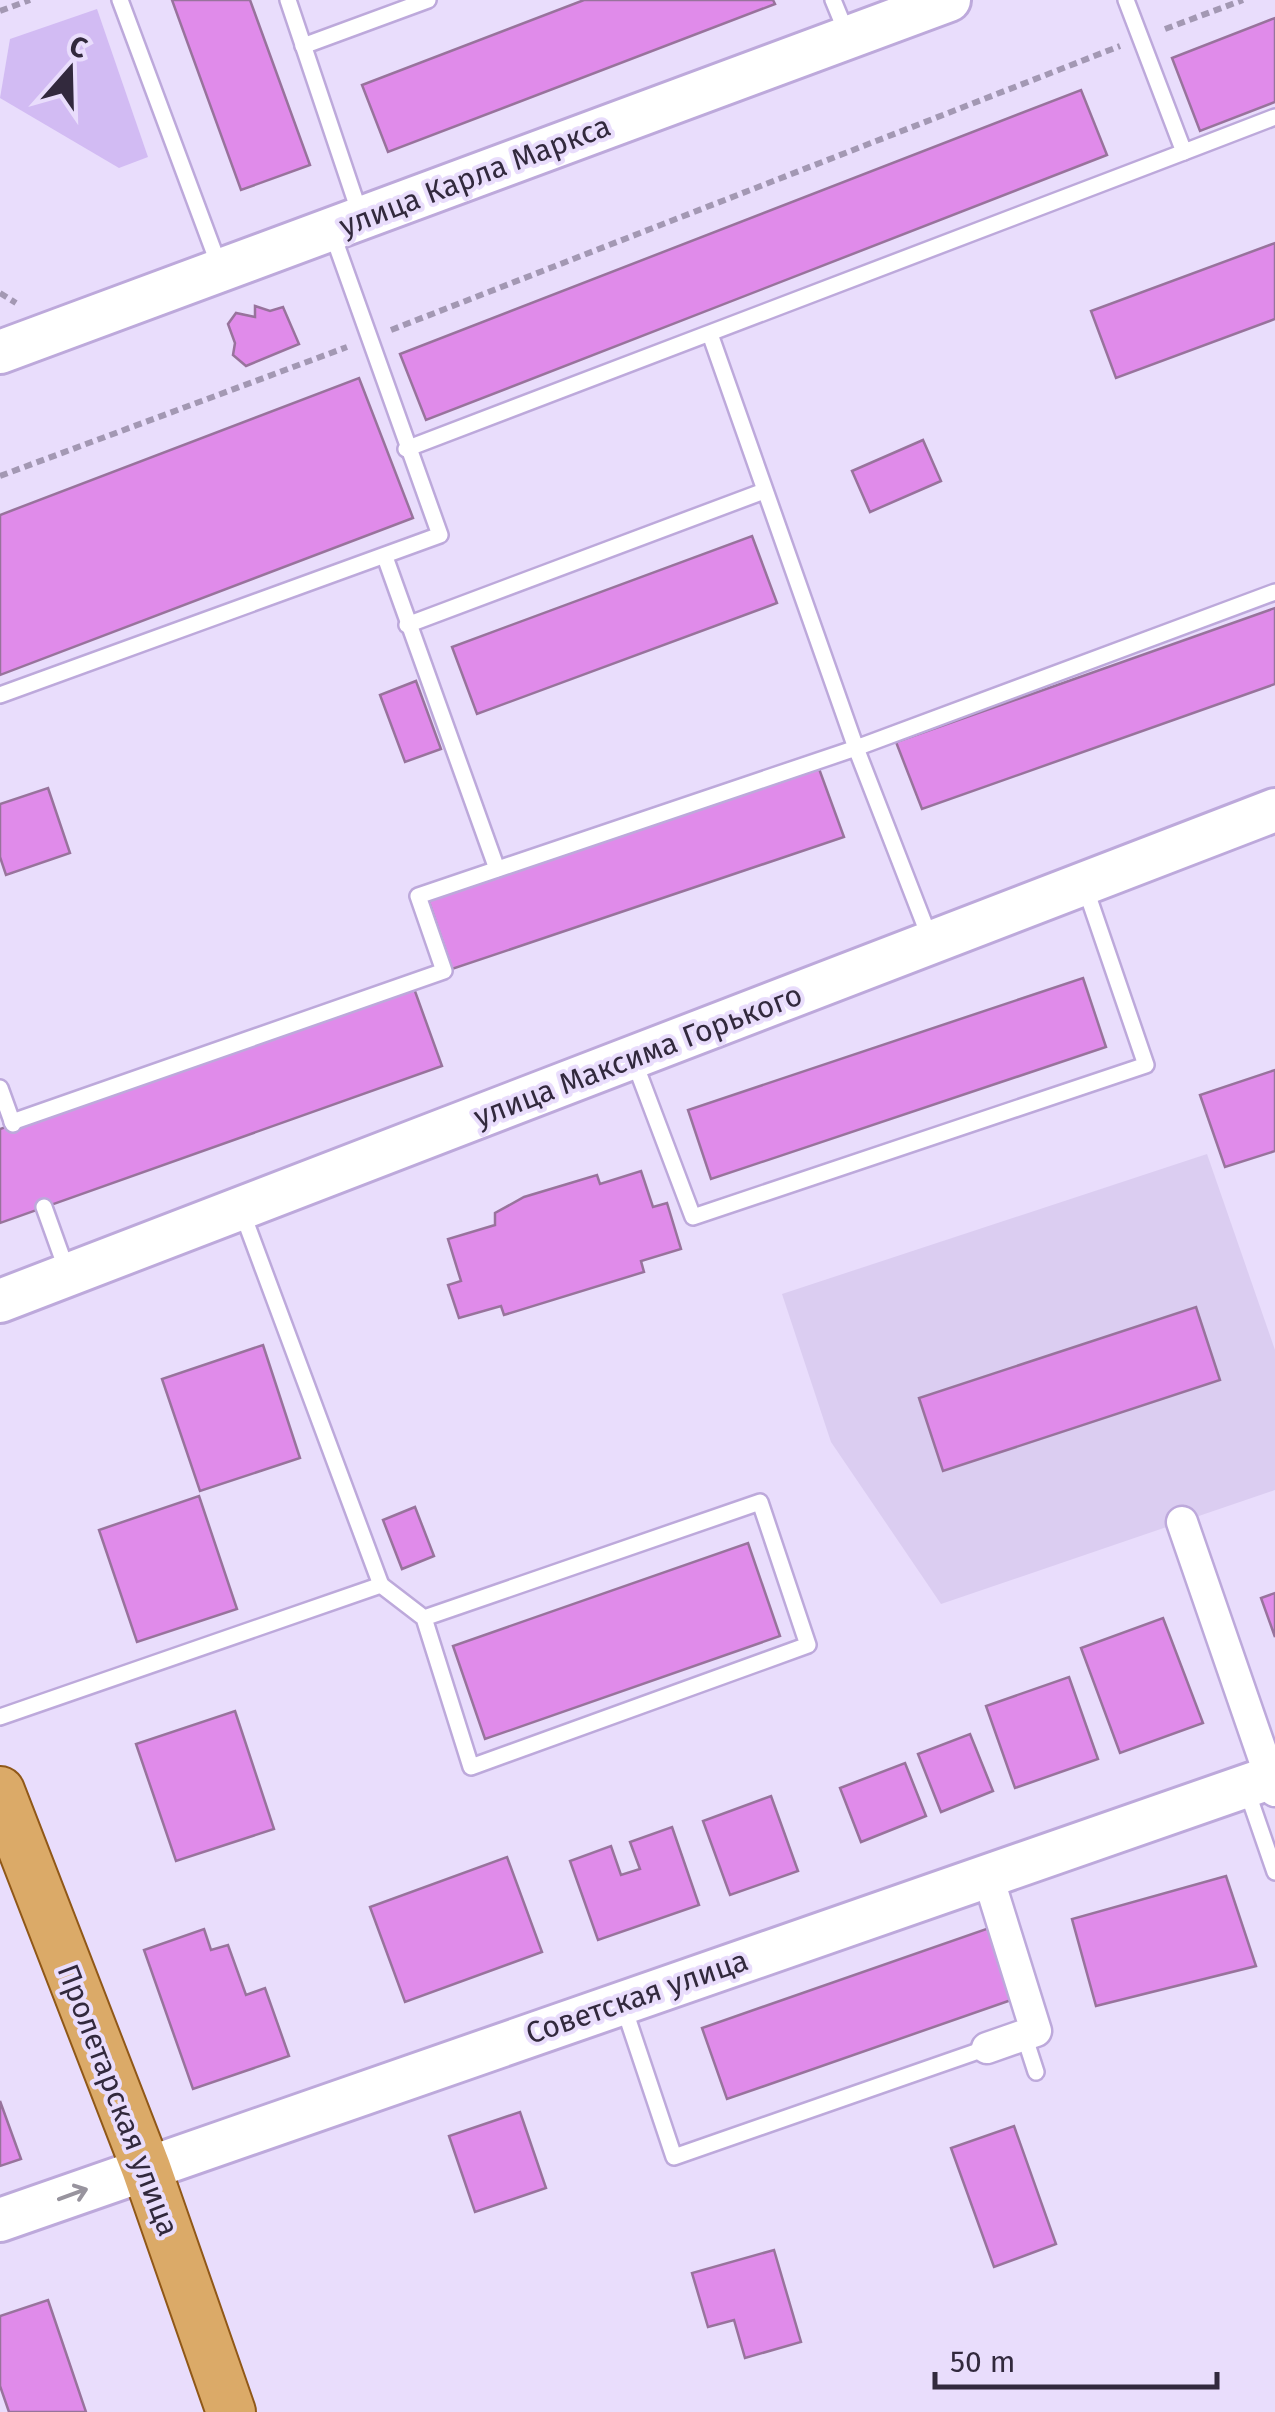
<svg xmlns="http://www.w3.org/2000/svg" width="1275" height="2412" font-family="'Fira Sans',sans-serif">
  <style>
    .built { fill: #dbcdf1 }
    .green { fill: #d2bbf3 }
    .building { fill: #e08bea; stroke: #98739c; stroke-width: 2.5 }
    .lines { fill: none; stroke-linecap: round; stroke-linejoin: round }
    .lane-casing { stroke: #bda9db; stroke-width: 20 }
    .street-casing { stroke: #bda9db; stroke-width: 35 }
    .secondary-casing { stroke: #bda9db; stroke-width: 48 }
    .primary-casing { stroke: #905818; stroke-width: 52 }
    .path { stroke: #a398b3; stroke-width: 6; stroke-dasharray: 8 5; stroke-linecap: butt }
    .lane { stroke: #fff; stroke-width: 15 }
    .street { stroke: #fff; stroke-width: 30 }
    .secondary { stroke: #fff; stroke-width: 42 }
    .primary { stroke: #dbaa68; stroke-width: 48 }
    .oneway { stroke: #98949e }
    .labels { text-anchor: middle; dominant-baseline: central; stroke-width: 8; stroke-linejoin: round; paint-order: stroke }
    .street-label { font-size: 30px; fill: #32293d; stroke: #e9ddfc }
  </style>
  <rect width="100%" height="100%" fill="#e9ddfc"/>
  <polygon class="built" points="1207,1154 1275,1350 1275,1490 941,1604 831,1442 782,1294"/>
  <polygon class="green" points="97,9 148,157 119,168 0,98 10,39"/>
  <g class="building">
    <polygon points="172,0 250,0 310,165 241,190"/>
    <polygon points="584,0 773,0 775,4 388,152 362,85"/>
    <polygon points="1275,18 1275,102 1200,131 1172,58"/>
    <polygon points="1081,90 1107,155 426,420 400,354"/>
    <polygon points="1275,243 1275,319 1116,378 1091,311"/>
    <polygon points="255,306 270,311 283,307 299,344 246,366 233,355 235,343 228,324 236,313 255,317"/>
    <polygon points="359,378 413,518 0,675 0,515"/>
    <polygon points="923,440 941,481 870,512 852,471"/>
    <polygon points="752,536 777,603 477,714 452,647"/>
    <polygon points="1275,608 1275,684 922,809 896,742"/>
    <polygon points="416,681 441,749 405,762 380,695"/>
    <polygon points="818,766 844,837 452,969 428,899"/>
    <polygon points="48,788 70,853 6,875 0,857 0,804"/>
    <polygon points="1083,978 1106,1047 711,1179 688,1110"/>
    <polygon points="412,983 442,1066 0,1223 0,1129"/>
    <polygon points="1275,1070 1275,1151 1225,1167 1200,1095"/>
    <polygon points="641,1171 653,1207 667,1203 681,1249 641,1261 644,1272 504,1315 501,1306 459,1318 448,1285 461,1281 448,1239 495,1225 495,1213 524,1197 597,1175 600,1184"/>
    <polygon points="1196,1307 1220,1380 943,1471 919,1398"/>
    <polygon points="263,1345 300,1458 200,1491 162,1379"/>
    <polygon points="199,1496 237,1609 137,1642 99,1530"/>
    <polygon points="415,1507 434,1556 402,1569 383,1520"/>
    <polygon points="748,1543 780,1636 485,1739 453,1646"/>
    <polygon points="1275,1593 1275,1637 1261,1598"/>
    <polygon points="1163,1618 1203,1723 1120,1753 1081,1648"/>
    <polygon points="1069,1677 1098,1759 1015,1788 986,1706"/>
    <polygon points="235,1711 274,1829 176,1861 136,1744"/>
    <polygon points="970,1734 993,1791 941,1812 918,1754"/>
    <polygon points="905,1763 926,1816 861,1842 840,1788"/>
    <polygon points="771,1796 798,1871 730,1895 703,1821"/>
    <polygon points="672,1827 699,1905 598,1940 570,1861 611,1846 621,1875 640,1869 630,1842"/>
    <polygon points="507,1857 542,1952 405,2002 370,1907"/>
    <polygon points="1226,1876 1256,1966 1096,2006 1072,1919"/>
    <polygon points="992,1927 1017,1998 727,2099 702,2028"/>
    <polygon points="204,1929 211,1950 228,1945 246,1995 265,1988 289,2056 193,2089 144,1950"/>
    <polygon points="0,2101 21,2159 0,2166"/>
    <polygon points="520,2112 546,2188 475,2212 449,2136"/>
    <polygon points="1014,2126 1056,2244 994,2267 951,2148"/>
    <polygon points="774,2250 801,2342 745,2358 734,2320 708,2327 692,2273"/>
    <polygon points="48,2300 86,2412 9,2412 0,2386 0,2316"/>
  </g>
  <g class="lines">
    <defs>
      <g id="lane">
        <polyline points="120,0 220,268"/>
        <polyline points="288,0 361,217"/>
        <polyline points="833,0 847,34"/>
        <polyline points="1126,0 1184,152 1275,117"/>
        <polyline points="303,46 428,0"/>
        <polyline points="710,334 856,748 1275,592"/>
        <polyline points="406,449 1184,152"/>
        <polyline points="385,557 497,869"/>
        <polyline points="407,625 764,491"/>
        <polyline points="0,695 440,535 331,230"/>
        <polyline points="634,1061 693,1217 1146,1065 1085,887"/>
        <polyline points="0,1088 13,1124"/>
        <polyline points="12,1122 444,971 418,896 856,748 931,941"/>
        <polyline points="44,1207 67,1271"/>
        <polyline points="381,1585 424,1618 760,1502 808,1645 471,1767 424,1618"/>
        <polyline points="0,1717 381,1585 242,1212"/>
        <polyline points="1247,1791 1275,1872"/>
        <polyline points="623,2005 674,2157 987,2048"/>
        <polyline points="1024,2035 1036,2072"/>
      </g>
      <g id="street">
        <polyline points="1182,1522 1275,1791"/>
        <polyline points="987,2048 1036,2031 988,1877"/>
      </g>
      <g id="secondary">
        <polyline points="0,352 949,0"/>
        <polyline points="0,1301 1275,810"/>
        <polyline points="0,2220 1275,1776"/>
      </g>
      <polyline id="primary" points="0,1791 146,2168 231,2412"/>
    </defs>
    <use href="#lane" class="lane-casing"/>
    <use href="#street" class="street-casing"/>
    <use href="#secondary" class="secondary-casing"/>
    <use href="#primary" class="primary-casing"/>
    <g class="path">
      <polyline points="0,11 30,0"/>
      <polyline points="1165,29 1243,0"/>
      <polyline points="0,293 16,303"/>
      <polyline points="391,330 1120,46"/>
      <polyline points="0,476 347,347"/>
    </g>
    <use href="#lane" class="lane"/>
    <use href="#street" class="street"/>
    <use href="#secondary" class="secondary"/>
    <use href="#primary" class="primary"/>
  </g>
  <defs><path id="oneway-shaft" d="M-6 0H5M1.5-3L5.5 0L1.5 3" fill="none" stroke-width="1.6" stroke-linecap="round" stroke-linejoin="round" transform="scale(2.5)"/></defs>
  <use class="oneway" href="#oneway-shaft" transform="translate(73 2194) rotate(-20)"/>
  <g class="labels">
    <g class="street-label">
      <text transform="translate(475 176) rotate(-21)">улица Карла Маркса</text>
      <text transform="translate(638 1056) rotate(-21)">улица Максима Горького</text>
      <text transform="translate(637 1997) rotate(-19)">Советская улица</text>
      <text transform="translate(118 2100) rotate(69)">Пролетарская улица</text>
    </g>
  </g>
  <g transform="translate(70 70) rotate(20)" stroke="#e9ddfc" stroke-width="8" paint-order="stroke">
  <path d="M0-8L18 38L0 25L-18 38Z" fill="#32293d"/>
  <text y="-15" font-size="28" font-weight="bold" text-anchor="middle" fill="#32293d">С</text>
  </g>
  <path d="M935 2372v15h282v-15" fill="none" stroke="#32293d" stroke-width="5"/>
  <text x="950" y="2372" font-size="30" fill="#32293d" stroke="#e9ddfc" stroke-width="8" paint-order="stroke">50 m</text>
</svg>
